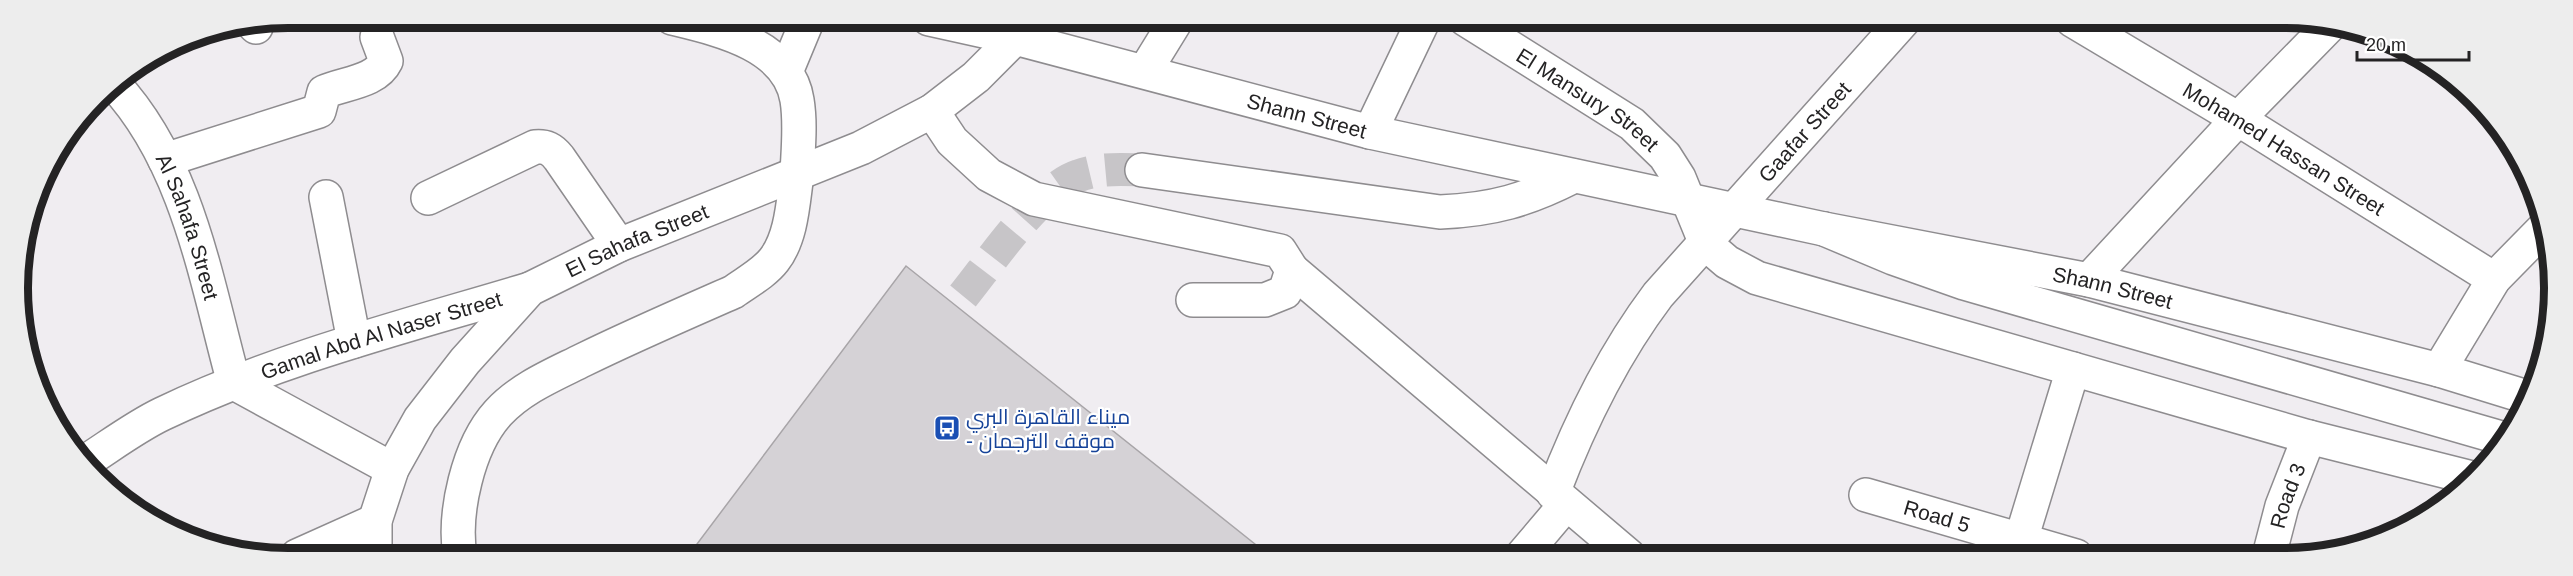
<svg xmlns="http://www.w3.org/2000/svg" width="2573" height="576" font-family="Helvetica,Cairo,sans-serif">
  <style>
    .building { fill: #d5d2d6; stroke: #a8a5a8; stroke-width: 1.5 }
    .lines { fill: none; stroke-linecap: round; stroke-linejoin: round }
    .minor-tunnel { stroke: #c7c5c8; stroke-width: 33; stroke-dasharray: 33 16; stroke-linecap: butt }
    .minor-casing { stroke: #8e8c8f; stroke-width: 36 }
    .major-casing { stroke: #8e8c8f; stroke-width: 36 }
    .highway-casing { stroke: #8e8c8f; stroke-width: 36 }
    .minor { stroke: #fff; stroke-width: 33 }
    .major { stroke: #fff; stroke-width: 33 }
    .highway { stroke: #fff; stroke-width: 33 }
    .labels { text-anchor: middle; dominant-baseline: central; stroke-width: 4.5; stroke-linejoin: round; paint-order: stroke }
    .street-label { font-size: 21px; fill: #242324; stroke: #fff }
    .transit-label { font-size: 21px; fill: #164399; stroke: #fff; text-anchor: start }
    .rim { fill: none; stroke: #242324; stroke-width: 8 }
  </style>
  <rect width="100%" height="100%" fill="#f0edf1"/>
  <polygon class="building" points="906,266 950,301 1270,556 688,556"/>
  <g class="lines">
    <path class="minor-tunnel" d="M963,296c27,-33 76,-107 115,-120 22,-8 42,-7 64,-6"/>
    <defs>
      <g id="minor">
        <path id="s1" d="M1465,19l167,105 33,32 14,22 9,22"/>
        <path id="s2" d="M2072,20l166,99 256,160"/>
        <polyline points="254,25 256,27"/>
        <polyline points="1145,71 1177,19"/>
        <path id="s3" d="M113,83c75,80 93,198 121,300"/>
        <polyline points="932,111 952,141 989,175 1034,199 1280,251 1292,270 1285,292 1265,300 1193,300"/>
        <path d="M165,160l154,-49 5,-19c21,-9 52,-10 62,-31l-9,-24"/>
        <path d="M1142,170l298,42c52,-2 87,-12 134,-36"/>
        <polyline points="326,197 354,341"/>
        <path d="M428,198l107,-51c11,-1 17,2 24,11l60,87"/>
        <polyline points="1292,270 1629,556"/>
        <polyline points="2089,280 2238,119 2331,24"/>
        <polyline points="2439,370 2494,279 2546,226"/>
        <polyline points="234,383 392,469"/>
        <path id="s4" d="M85,462c25,-16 50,-35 77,-48 117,-56 245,-88 368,-125"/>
        <path id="s5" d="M1553,493c27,-71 59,-137 105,-198l246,-275"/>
        <path id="s6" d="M1866,495l210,61"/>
        <polyline points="297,556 375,521"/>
        <path d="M460,556c-7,-43 8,-110 38,-143 23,-25 55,-38 85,-53 49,-24 100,-46 150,-68 14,-10 31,-19 41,-32 18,-23 19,-59 23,-86"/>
        <polyline points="1522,556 1566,504"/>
        <polyline points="2016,556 2073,369"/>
        <path id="s7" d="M2269,556l13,-50 27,-69"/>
      </g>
      <g id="major">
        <path d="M672,18c45,11 116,26 125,82 4,24 1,50 0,74"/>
        <path id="s8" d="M929,19l86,19 355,94 454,97 265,51 350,90 91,28"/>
        <polyline points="786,72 808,19"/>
        <polyline points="1370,132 1424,19"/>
        <polyline points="1688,200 1706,244 1727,262 1757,278 2309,437 2476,479"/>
        <path id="s9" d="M375,556v-35l17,-52 28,-50 45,-58 65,-72 89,-44 242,-97 71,-37 44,-34 39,-39"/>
      </g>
      <polyline id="highway" points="1824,229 1893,258 1964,283 2505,439"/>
    </defs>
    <use href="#minor" class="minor-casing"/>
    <use href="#major" class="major-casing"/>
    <use href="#highway" class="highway-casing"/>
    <use href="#minor" class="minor"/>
    <use href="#major" class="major"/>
    <use href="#highway" class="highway"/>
  </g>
  <defs>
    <symbol id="bus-square" viewBox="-11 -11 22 22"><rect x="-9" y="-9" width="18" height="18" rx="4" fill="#1a4fb4" stroke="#fff"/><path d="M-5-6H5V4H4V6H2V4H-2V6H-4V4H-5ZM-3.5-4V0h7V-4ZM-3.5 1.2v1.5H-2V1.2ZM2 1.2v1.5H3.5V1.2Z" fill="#fff"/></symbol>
  </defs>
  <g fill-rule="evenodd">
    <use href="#bus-square" x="932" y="413" width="30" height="30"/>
  </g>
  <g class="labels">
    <g class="street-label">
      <text stroke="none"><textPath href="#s1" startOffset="147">El Mansury Street</textPath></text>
      <text stroke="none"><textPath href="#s8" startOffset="390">Shann Street</textPath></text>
      <text stroke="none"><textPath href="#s5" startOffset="444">Gaafar Street</textPath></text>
      <text stroke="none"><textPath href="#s2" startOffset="248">Mohamed Hassan Street</textPath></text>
      <text stroke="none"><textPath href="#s3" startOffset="164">Al Sahafa Street</textPath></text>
      <text stroke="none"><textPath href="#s9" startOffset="435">El Sahafa Street</textPath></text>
      <text stroke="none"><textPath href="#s8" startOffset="1214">Shann Street</textPath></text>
      <text stroke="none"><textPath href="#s4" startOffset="324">Gamal Abd Al Naser Street</textPath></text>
      <text stroke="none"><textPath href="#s7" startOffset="63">Road 3</textPath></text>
      <text stroke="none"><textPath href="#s6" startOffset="74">Road 5</textPath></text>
    </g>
    <g class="transit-label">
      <text x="966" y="416">ميناء القاهرة البري<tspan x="966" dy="24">- موقف الترجمان</tspan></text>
    </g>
  </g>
  <path d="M0 0H2573V576H0ZM288 28H2284A260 260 0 0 1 2544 288V288A260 260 0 0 1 2284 548H288A260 260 0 0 1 28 288V288A260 260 0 0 1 288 28Z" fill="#ededed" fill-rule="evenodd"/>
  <path class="rim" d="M288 28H2284A260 260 0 0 1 2544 288V288A260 260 0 0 1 2284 548H288A260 260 0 0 1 28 288V288A260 260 0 0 1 288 28Z"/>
  <path d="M2357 51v9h112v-9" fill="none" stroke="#242324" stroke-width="3"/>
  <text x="2366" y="51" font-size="18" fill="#242324" stroke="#ffffff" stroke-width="4.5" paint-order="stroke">20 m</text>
</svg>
